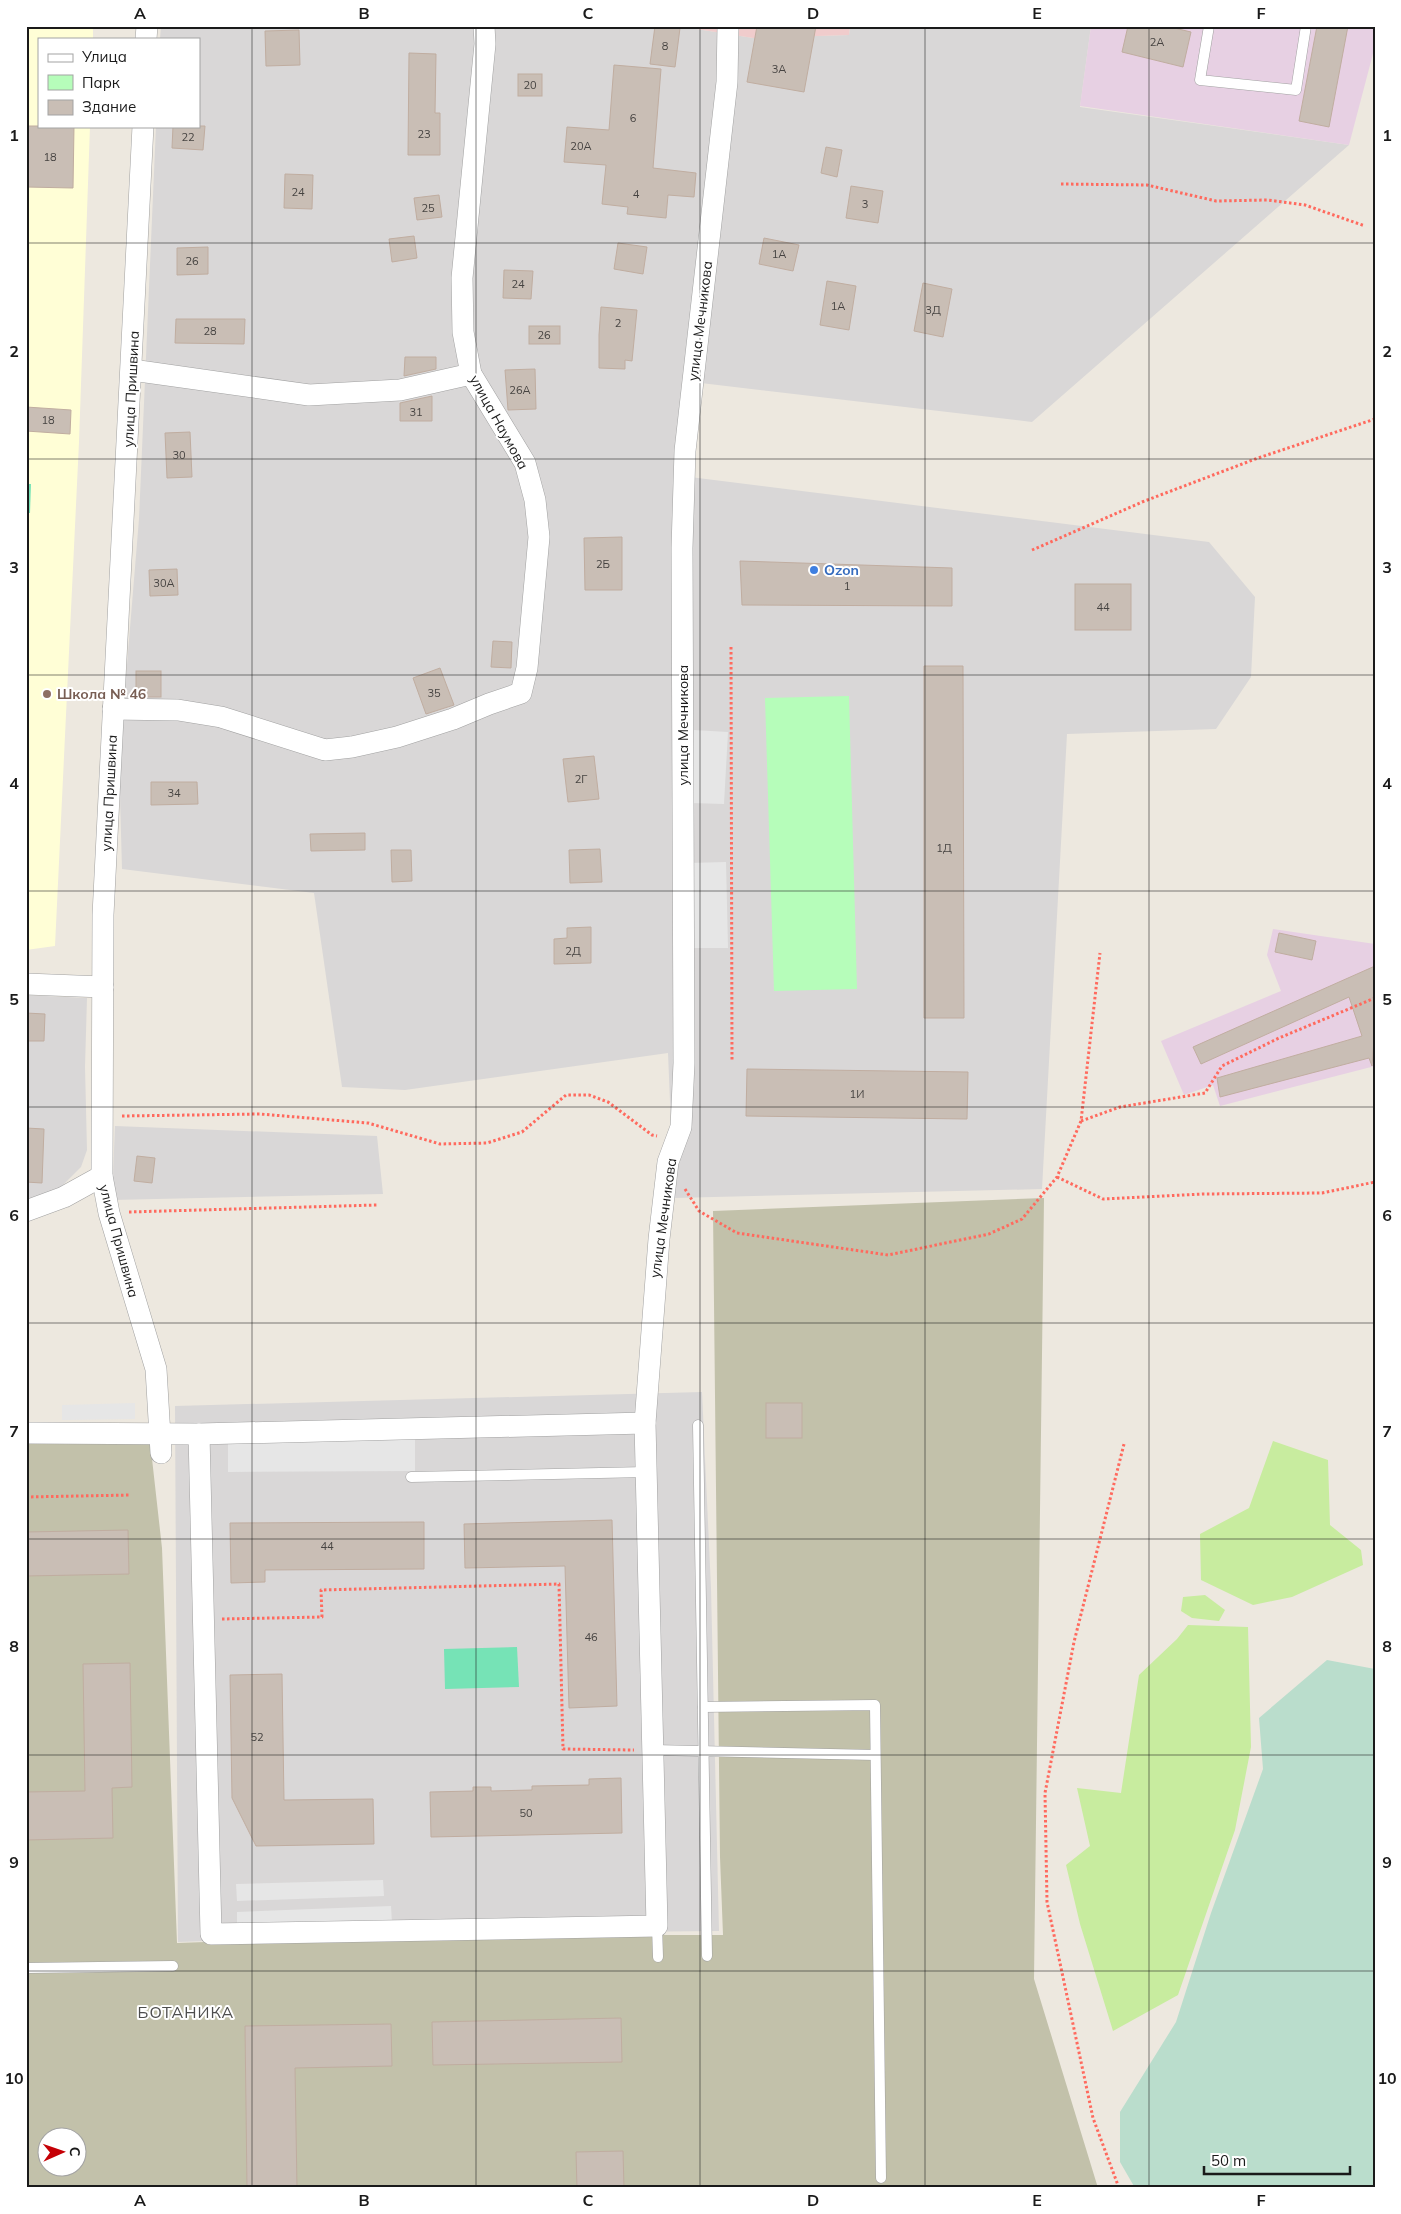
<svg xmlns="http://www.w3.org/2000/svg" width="1401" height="2214" font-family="Mulish,sans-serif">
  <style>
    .residential { fill: #d9d7d7 }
    .commercial { fill: #f0cccc }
    .industrial { fill: #e7d0e3 }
    .education { fill: #fffed6 }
    .construction { fill: #c2c1aa; fill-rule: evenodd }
    .grass { fill: #c8ec9f }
    .wetland { fill: #baddcc }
    .park { fill: #b6fdba }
    .pitch { fill: #76e3b6 }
    .parking { fill: #e6e6e6 }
    .building { fill: #c9beb5; stroke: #c0ada0 }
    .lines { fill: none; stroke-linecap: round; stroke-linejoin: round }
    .service-casing { stroke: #a1a1a1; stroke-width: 11 }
    .minor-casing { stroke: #a1a1a1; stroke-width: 22 }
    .path { stroke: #ff6a5e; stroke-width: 3; stroke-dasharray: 2.5 2.5; stroke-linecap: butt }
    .service { stroke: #fff; stroke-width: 10 }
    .minor { stroke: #fff; stroke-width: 21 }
    .grid { fill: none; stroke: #1a1a1a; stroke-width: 1; stroke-opacity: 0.55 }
    .shop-dot { fill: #3f7fe0; stroke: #fff; stroke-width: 2 }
    .education-dot { fill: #8d6e63; stroke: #fff; stroke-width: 2 }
    .labels { text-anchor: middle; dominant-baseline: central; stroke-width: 4; stroke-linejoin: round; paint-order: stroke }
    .number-label { font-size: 11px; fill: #464341 }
    .street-label { font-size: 14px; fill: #1a1a1a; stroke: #fff }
    .shop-label { font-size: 14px; font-weight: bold; fill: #366cbe; stroke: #fff; text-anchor: start }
    .education-label { font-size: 14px; font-weight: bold; fill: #785e54; stroke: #fff; text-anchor: start }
    .quarter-label { font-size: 16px; letter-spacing: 1px; fill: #4d4d4d; stroke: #fff }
    .neatline { fill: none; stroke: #1a1a1a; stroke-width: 2 }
    .grid-label { font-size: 16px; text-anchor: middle; font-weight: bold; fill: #1a1a1a }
  </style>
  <rect width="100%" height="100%" fill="#ede8df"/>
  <g class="residential">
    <polygon points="161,26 678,26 753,38 849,35 850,26 1091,26 1080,107 1349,145 1032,422 684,381 674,475 1209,542 1255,597 1251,677 1216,729 1067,734 1042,1189 674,1198 668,1053 405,1090 342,1087 314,893 122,869 119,761 139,519 156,126 199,126 199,39 160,39"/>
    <polygon points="26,995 87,998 85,1067 87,1150 81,1167 52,1196 26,1199"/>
    <polygon points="115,1126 377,1136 383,1194 112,1200"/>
    <polygon points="702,1392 711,1588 719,1931 410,1934 178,1942 175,1406"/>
  </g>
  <polygon class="commercial" points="678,26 850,26 849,35 753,38"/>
  <g class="industrial">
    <polygon points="1091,26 1375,26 1375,46 1349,145 1080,106"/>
    <polygon points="1273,929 1375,944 1375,1066 1220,1106 1213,1085 1184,1095 1161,1041 1281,991 1267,955"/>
  </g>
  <polygon class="education" points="26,26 93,26 93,39 39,39 39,126 90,126 79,442 55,946 26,950"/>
  <path class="construction" d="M1044,1198l-10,781 64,209h-1072v-746l124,-1 12,107 15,395 234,-8h312l-3,-78 -7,-646zM48,2136h30v30h-30z"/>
  <g class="grass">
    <polygon points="1273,1441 1328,1460 1330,1525 1361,1550 1363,1565 1292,1597 1253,1605 1201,1580 1200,1534 1249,1508"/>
    <polygon points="1205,1595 1225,1610 1219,1621 1192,1618 1181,1611 1183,1597"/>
    <polygon points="1188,1625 1248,1627 1251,1747 1235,1830 1178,1995 1113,2031 1080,1924 1066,1865 1090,1846 1077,1788 1121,1793 1139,1675 1177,1639"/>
  </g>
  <polygon class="wetland" points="1327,1660 1375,1669 1375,2188 1135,2188 1120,2162 1120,2112 1176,2022 1211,1913 1263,1769 1259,1718"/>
  <polygon class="park" points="849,696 857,989 774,991 765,698"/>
  <g class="pitch">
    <polygon points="26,484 31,484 30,513 26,513"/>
    <polygon points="517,1647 519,1687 445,1689 444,1649"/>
  </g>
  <g class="parking">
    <polygon points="694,730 728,732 724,804 691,803"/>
    <polygon points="726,862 728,948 691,948 689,863"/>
    <polygon points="135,1403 135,1419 62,1420 62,1405"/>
    <polygon points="415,1439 415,1471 228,1472 228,1440"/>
    <polygon points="383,1880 384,1896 237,1901 236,1884"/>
    <polygon points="391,1906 392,1923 237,1928 237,1912"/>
  </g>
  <g class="building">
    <polygon points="655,26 680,28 675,67 650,64"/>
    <polygon points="757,26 816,26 804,92 747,82"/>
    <polygon points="1128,26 1166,26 1191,32 1183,67 1122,52"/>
    <polygon points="1317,26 1348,26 1329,127 1299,121"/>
    <polygon points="299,30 300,65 266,66 265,31"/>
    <polygon points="409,53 436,54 435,113 440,113 440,155 408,155"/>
    <polygon points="614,65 661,69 653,168 696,173 694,197 668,195 666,218 627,214 628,207 602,204 606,165 564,162 567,127 609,130"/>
    <rect x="518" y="74" width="24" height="22"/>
    <polygon points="26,126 74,126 73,188 26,187"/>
    <polygon points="173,126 205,126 203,150 172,148"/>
    <polygon points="826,147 842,150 837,177 821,173"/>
    <polygon points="285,174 313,175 312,209 284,208"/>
    <polygon points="851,186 883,191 878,223 846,218"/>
    <polygon points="439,195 442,217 417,220 414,198"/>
    <polygon points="414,236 417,258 392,262 389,239"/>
    <polygon points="764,238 799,245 793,271 759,264"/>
    <polygon points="618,243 647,247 643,274 614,269"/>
    <polygon points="208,247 208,274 177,275 177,248"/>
    <polygon points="504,270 533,271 531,299 503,298"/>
    <polygon points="827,281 856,286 849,330 820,325"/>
    <polygon points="923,283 952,289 943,337 914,331"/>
    <polygon points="601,307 637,310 632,361 625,360 625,369 599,368 599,335"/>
    <polygon points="176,319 245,319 244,344 175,343"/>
    <rect x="529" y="326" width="31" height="18"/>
    <polygon points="405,357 436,357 436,369 404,376"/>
    <polygon points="535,369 536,409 508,410 505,370"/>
    <polygon points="432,396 432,421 400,421 400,403"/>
    <polygon points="26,407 71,410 70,434 26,431"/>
    <polygon points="190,432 192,477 167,478 165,433"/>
    <polygon points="622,537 622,590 585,590 584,538"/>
    <polygon points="740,561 952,568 952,606 742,605"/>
    <polygon points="177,569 178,595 150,596 149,570"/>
    <rect x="1075" y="584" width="56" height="46"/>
    <polygon points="493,641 512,642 511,668 491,667"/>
    <polygon points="924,666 963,666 964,1018 924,1018"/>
    <polygon points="440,668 454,705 426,714 413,678"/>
    <rect x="136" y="671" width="25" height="26"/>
    <polygon points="594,756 599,799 568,802 563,759"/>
    <polygon points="151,782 197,782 198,804 151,805"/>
    <polygon points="365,833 365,850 311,851 310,834"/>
    <polygon points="600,849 602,882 570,883 569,850"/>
    <polygon points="391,850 411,850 412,881 392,882"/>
    <polygon points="591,927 591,963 554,964 554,939 567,938 567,928"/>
    <polygon points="1279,933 1316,941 1312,960 1275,952"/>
    <polygon points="1375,966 1375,1028 1372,1066 1369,1058 1220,1097 1217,1078 1362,1036 1349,997 1201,1064 1193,1047"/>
    <polygon points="26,1013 45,1014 44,1041 26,1041"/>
    <polygon points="747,1069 968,1072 967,1119 746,1116"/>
    <polygon points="26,1128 44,1129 42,1183 26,1182"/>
    <polygon points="137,1156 155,1158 152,1183 134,1181"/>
    <rect x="766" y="1403" width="36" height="35"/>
    <polygon points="612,1520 617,1706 569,1708 565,1566 465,1568 464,1524"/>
    <polygon points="424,1522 424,1569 265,1570 265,1582 231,1583 230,1523"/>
    <polygon points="128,1530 129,1574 26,1576 26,1532"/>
    <polygon points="130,1663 132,1787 112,1788 113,1838 26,1840 26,1792 85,1791 83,1664"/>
    <polygon points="282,1674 284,1800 373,1799 374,1844 256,1846 232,1798 230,1675"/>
    <polygon points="621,1778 622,1833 431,1837 430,1792 473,1791 473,1787 491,1787 491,1791 532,1790 532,1786 589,1785 589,1779"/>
    <polygon points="621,2018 622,2062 433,2065 432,2022"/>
    <polygon points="391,2024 392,2066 295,2068 297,2188 247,2188 245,2026"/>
    <polygon points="623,2151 624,2188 577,2188 576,2152"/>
  </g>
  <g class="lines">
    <defs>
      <g id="service">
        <polyline points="1209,26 1200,80 1296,90 1306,26"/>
        <polyline points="698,1425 707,1956"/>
        <polyline points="411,1477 646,1472"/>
        <polyline points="703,1707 875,1705 881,2178"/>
        <polyline points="653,1750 875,1755"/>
        <polyline points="657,1926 658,1957"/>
        <polyline points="26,1968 173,1966"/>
      </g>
      <g id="minor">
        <polyline points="146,39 147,26"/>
        <polyline points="143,126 103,915 102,1176 109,1213 156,1369 161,1453"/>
        <polyline points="132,370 309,395 400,390 471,374"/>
        <polyline points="113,709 178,710 221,717 325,750 352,747 397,737 453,719 489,704 521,693 527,668 539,537 535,500 525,463 471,374 463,332 462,278 485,44 484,26"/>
        <polyline points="26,984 103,987"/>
        <polyline points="26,1211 64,1197 102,1176"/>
        <polyline points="26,1433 199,1434 645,1423"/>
        <polyline points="199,1434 211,1934 657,1926 645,1423 659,1239 668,1162 681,1127 684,1063 682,548 685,451 727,82 728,26"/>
      </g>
    </defs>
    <use href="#service" class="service-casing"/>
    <use href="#minor" class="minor-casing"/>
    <g class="path">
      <polyline points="1061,184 1147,185 1216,201 1268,200 1305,205 1365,226"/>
      <polyline points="1032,550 1142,502 1258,458 1375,419"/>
      <polyline points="731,647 732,1062"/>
      <polyline points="122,1116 260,1114 368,1123 440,1144 487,1143 522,1132 566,1095 589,1095 608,1102 652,1135 657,1136"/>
      <polyline points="1081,1121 1120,1107 1205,1093 1222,1066 1279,1038 1375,998"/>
      <polyline points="1057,1177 1103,1199 1204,1194 1322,1193 1375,1182"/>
      <polyline points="685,1189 699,1211 737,1233 888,1255 989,1234 1022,1219 1057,1177 1081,1121 1100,953"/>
      <polyline points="129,1212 377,1205"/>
      <polyline points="26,1497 131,1495"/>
      <polyline points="222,1619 322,1617 321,1590 559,1584 563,1749 634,1750"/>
      <polyline points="1119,2188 1093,2118 1047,1902 1045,1793 1074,1642 1124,1444"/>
    </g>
    <use href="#service" class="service"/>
    <use href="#minor" class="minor"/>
  </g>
  <path class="grid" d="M252,26v2162M476,26v2162M700,26v2162M925,26v2162M1149,26v2162M26,243h1349M26,459h1349M26,675h1349M26,891h1349M26,1107h1349M26,1323h1349M26,1539h1349M26,1755h1349M26,1971h1349"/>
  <circle class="shop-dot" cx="814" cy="570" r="5"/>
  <circle class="education-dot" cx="47" cy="694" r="5"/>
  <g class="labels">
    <g class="number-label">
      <text x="1157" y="42">2А</text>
      <text x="665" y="46">8</text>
      <text x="779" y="69">3А</text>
      <text x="530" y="85">20</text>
      <text x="633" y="118">6</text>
      <text x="424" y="134">23</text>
      <text x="188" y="137">22</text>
      <text x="581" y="146">20А</text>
      <text x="50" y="157">18</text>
      <text x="298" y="192">24</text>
      <text x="636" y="194">4</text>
      <text x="865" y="204">3</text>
      <text x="428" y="208">25</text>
      <text x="779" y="254">1А</text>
      <text x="192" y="261">26</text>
      <text x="518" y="284">24</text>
      <text x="838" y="306">1А</text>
      <text x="933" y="310">3Д</text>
      <text x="618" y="323">2</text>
      <text x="210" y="331">28</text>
      <text x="544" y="335">26</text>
      <text x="520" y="390">26А</text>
      <text x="416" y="412">31</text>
      <text x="48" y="420">18</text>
      <text x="179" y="455">30</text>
      <text x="603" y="564">2Б</text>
      <text x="164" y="583">30А</text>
      <text x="847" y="586">1</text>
      <text x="1103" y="607">44</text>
      <text x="434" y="693">35</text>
      <text x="581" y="779">2Г</text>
      <text x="174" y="793">34</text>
      <text x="944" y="848">1Д</text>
      <text x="573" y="951">2Д</text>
      <text x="857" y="1094">1И</text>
      <text x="327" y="1546">44</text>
      <text x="591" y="1637">46</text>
      <text x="257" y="1737">52</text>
      <text x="526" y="1813">50</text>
    </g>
    <g class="street-label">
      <text transform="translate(700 321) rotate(-83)">улица Мечникова</text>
      <text transform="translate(131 389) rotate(-87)">улица Пришвина</text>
      <text transform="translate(499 422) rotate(61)">улица Наумова</text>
      <text transform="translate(683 725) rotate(-90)">улица Мечникова</text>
      <text transform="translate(109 793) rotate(-87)">улица Пришвина</text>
      <text transform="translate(663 1218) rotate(-82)">улица Мечникова</text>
      <text transform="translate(119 1241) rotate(75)">улица Пришвина</text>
    </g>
    <g class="shop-label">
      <text x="824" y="570">Ozon</text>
    </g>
    <g class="education-label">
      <text x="57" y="694">Школа № 46</text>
    </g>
    <g class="quarter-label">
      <text x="186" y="2012">БОТАНИКА</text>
    </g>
  </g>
  <rect width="1401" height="2214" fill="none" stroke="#ffffff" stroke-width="55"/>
  <rect x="38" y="38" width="162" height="90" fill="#ffffff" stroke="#a3a3a3"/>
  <rect x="48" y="54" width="25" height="8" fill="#ffffff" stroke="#a3a3a3"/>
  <text x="82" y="62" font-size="15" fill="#1a1a1a">Улица</text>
  <rect x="48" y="75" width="25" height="15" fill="#b6fdba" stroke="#a3a3a3"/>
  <text x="82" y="88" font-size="15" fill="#1a1a1a">Парк</text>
  <rect x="48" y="100" width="25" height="15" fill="#c9beb5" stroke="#a3a3a3"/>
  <text x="82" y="112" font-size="15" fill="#1a1a1a">Здание</text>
  <g transform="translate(62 2152) rotate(88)"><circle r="24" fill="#ffffff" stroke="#a3a3a3"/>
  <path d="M0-4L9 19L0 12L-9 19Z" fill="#c50006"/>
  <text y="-8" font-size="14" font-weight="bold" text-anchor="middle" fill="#1a1a1a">С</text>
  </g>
  <path d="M1204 2166v8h146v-8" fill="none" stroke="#1a1a1a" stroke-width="2.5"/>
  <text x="1211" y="2166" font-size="15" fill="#1a1a1a" stroke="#ffffff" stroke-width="4" paint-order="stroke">50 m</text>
  <rect x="28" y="28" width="1346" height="2158" class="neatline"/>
  <g class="grid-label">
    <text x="140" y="19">A</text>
    <text x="364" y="19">B</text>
    <text x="588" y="19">C</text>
    <text x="813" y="19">D</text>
    <text x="1037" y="19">E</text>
    <text x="1261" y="19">F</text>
    <text x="14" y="141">1</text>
    <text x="1387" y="141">1</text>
    <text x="14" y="357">2</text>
    <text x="1387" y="357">2</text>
    <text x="14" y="573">3</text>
    <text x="1387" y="573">3</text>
    <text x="14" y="789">4</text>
    <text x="1387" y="789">4</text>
    <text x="14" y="1005">5</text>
    <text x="1387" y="1005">5</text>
    <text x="14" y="1221">6</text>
    <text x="1387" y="1221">6</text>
    <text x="14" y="1437">7</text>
    <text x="1387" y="1437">7</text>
    <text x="14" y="1652">8</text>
    <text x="1387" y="1652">8</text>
    <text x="14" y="1868">9</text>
    <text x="1387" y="1868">9</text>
    <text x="14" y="2084">10</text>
    <text x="1387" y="2084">10</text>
    <text x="140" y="2206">A</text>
    <text x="364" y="2206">B</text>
    <text x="588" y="2206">C</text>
    <text x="813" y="2206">D</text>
    <text x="1037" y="2206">E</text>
    <text x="1261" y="2206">F</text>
  </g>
</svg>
